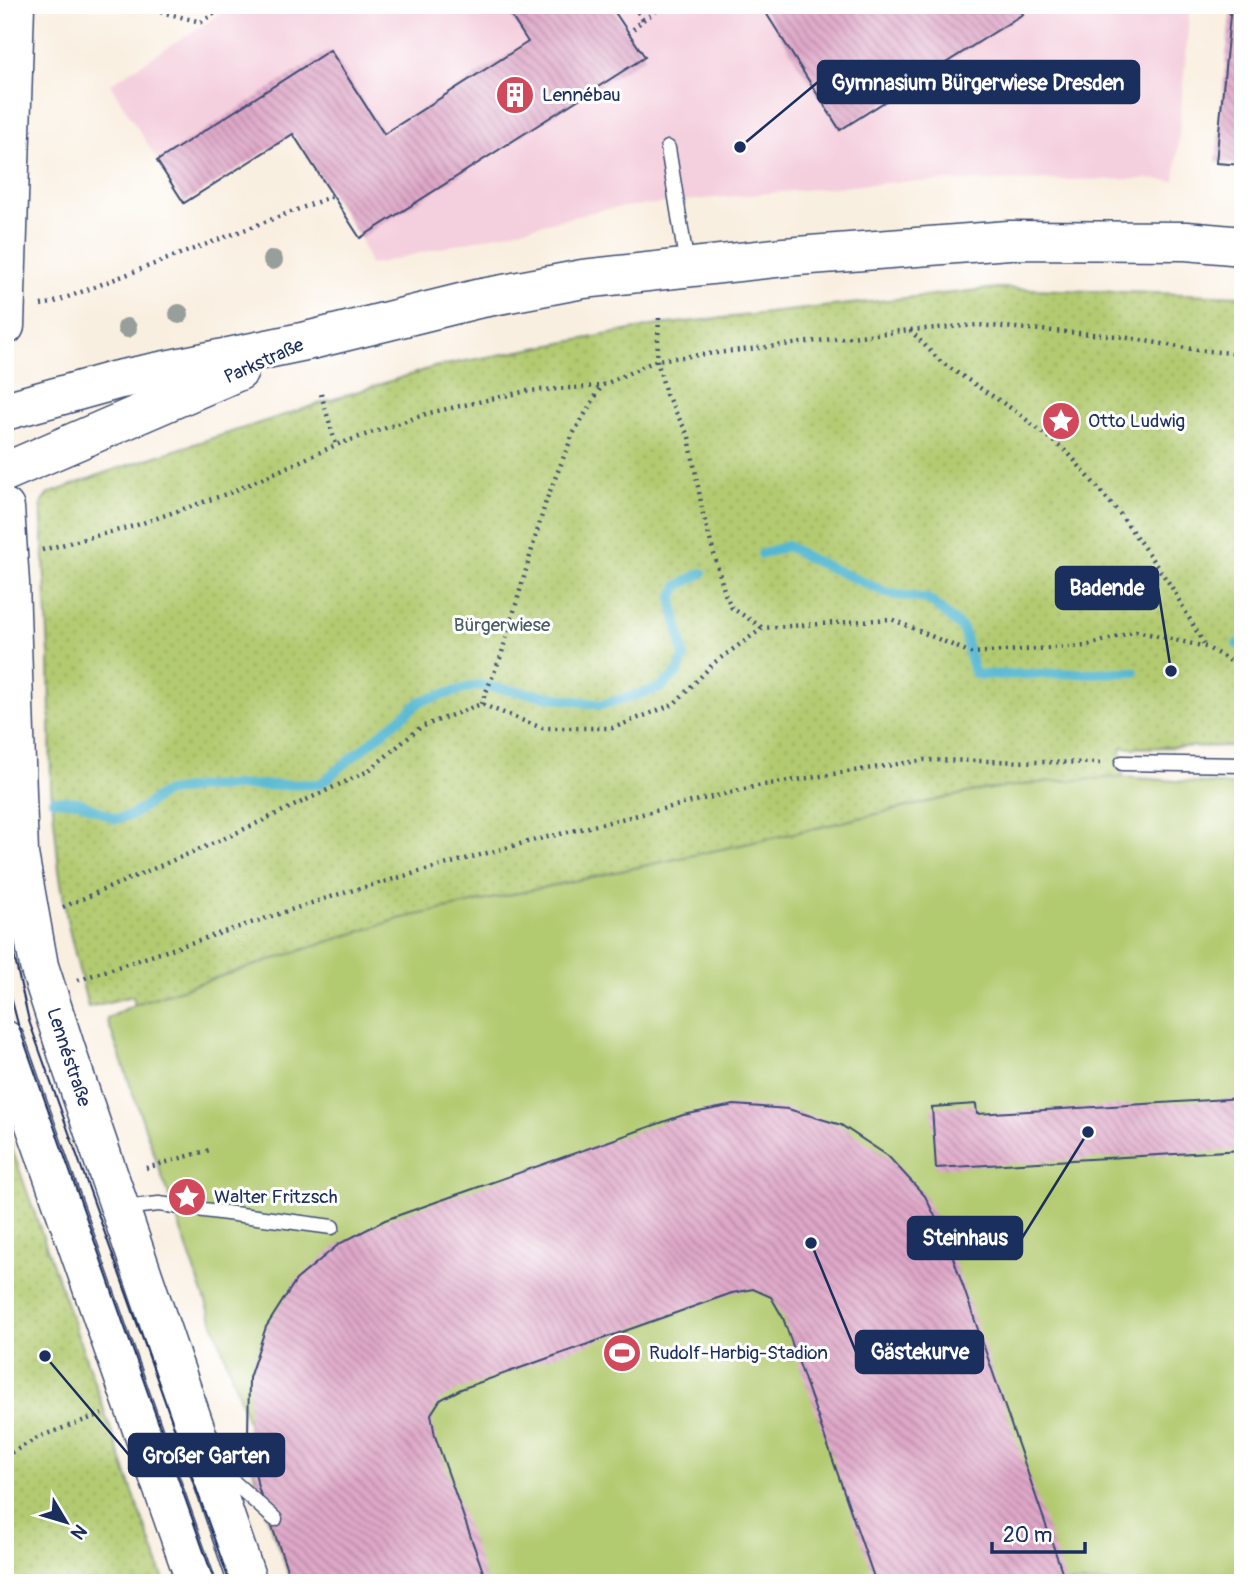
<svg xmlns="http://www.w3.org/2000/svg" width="1248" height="1588" font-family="Pangolin,sans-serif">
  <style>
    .built { fill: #f4cfdd }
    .park { fill: url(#park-dots); stroke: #667c66; stroke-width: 2 }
    .pitch { fill: #b2ca6f; stroke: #667c66; stroke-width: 2 }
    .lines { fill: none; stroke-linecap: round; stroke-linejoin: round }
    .stream { stroke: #53b7d1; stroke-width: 10 }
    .building { fill: url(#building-back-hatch) }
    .lane-casing { stroke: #3c4c72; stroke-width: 17 }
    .secondary-casing { stroke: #3c4c72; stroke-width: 41 }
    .path { stroke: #3c4c72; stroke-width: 4.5; stroke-dasharray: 2 5; stroke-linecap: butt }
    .lane { stroke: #fff; stroke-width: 14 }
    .secondary { stroke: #fff; stroke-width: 38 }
    .tram { stroke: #1b2f5e; stroke-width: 2 }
    .tree { fill: #989f9b }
    .labels { text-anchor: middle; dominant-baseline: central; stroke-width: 6; stroke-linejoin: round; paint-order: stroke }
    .poi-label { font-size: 19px; fill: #1b2f5e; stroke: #fff; text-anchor: start }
    .street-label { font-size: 19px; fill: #1b2f5e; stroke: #fff }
    .park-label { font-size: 19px; fill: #485e63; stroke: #fff }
    .leader { fill: none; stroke: #1b2f5e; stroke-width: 2.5 }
    .callout-dot { fill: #1b2f5e; stroke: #fff; stroke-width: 2.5 }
    .callout { fill: #1b2f5e; stroke: #1b2f5e; stroke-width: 2.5 }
    .callout-label { font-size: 21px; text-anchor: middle; font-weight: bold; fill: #fff }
  </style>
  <defs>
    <pattern id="park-dots" width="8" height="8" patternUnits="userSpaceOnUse" patternTransform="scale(1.75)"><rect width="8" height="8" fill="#b2ca6f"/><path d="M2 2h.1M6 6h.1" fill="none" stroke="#98ae63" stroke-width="1.8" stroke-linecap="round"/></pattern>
    <pattern id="building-back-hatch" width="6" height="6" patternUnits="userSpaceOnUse" patternTransform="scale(1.75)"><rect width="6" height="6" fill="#dfa7c7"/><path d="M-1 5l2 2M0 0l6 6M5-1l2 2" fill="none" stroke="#b488a5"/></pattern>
  </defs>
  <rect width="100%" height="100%" fill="#fff"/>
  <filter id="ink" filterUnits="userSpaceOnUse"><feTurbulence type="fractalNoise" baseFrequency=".0143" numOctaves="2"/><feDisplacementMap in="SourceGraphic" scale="14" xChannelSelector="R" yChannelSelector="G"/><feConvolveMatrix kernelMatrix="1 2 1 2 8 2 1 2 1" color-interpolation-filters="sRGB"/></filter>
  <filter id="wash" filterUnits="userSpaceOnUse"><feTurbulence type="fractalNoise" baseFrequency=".00686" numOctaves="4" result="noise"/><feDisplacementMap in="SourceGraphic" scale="28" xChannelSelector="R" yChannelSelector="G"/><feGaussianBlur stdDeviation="1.57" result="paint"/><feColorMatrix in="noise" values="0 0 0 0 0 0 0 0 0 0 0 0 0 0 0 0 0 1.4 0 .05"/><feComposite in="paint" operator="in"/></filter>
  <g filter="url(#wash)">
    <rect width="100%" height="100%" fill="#f9efe0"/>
    <polygon class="built" points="234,5 1190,5 1175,181 1146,179 894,182 704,199 606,209 370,265 360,238 293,134 184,203 110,84"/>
    <g class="park">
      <polygon points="998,288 1243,296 1243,746 1121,748 1123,777 1046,782 976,791 782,836 399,919 135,1004 133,996 88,1007 68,925 59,870 51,787 49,654 41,503 48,494 110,471 434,367 658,325"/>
      <polygon points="5,1129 165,1583 5,1583"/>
    </g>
    <path class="pitch" d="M1123,777l120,9v797h-951c-18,-51 -45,-106 -44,-161l-141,-403 28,-15 264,-85 383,-83 194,-45 70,-9z"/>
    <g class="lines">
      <g class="stream">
        <polyline points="762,554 787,546 810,559 890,594 928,599 963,629 973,669 975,673 981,675 1134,672"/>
        <polyline points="1237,644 1243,642"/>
        <polyline points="53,800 79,802 116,819 132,815 163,793 200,787 320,784 421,701 478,685 601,705 660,688 678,672 684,657 673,605 673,595 678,586 702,573"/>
      </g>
    </g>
    <g id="blocks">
      <g class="building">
        <polygon points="504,5 610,5 645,57 360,238 293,134 184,203 157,161 330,50 384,134 528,42"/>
        <polygon points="761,5 1017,5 1023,14 840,130"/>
        <polygon points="1231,5 1243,5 1243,165 1216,163"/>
        <polygon points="1243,1098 1243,1150 936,1168 932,1107 976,1104 977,1114"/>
        <polygon points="734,1105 788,1109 841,1125 888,1156 925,1196 948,1243 1066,1583 876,1583 783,1318 771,1297 753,1289 732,1293 461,1389 440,1400 431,1414 435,1436 487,1583 292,1583 258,1487 248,1436 249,1378 266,1327 296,1280 339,1244 385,1220 683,1115"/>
      </g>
    </g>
  </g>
  <g filter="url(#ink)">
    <use href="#blocks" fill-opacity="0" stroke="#3c4c72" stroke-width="2"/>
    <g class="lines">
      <defs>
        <g id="lane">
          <polyline points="668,148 687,266"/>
          <polyline points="1122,763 1243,765"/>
          <polyline points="122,1208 159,1204 332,1227"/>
          <polyline points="219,1469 275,1519"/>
        </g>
        <g id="secondary">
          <polyline points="5,326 15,5"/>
          <polyline points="5,411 117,380 311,340 477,299 583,279 784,257 1009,240 1186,241 1243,246"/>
          <polyline points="5,472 239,371"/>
          <path id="s1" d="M5,508l5,75 9,271 20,112 30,93 179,524"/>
          <polyline points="5,1040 196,1583"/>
        </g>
      </defs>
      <use href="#lane" class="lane-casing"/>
      <use href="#secondary" class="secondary-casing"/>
      <g class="path">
        <polyline points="133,5 201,22 227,5"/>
        <polyline points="643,20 665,5"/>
        <polyline points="628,34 643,20 633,5"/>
        <polyline points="41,305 52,303 333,196"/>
        <polyline points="659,318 657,360 666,394 689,437 703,514 725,594 732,608 763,628"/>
        <polyline points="910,330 941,362 1018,413 1069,454 1120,514 1171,586 1205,646"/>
        <polyline points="321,394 336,445"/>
        <polyline points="42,550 134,526 232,492 336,445 429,413 527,391 601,386 657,360 910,330 978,325 1117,336 1197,350 1243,354"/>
        <polyline points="481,704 501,656 546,501 573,434 601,387"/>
        <polyline points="63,907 221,840 368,771 421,727 481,704 542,728 613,728 674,704 715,662 763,628 891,619 971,653 1086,646 1136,631 1206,647 1243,668"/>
        <polyline points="78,980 336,895 527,842 757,786 924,760 1100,763"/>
        <polyline points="146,1168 213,1149"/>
        <polyline points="5,1456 41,1436 102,1414"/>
      </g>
      <use href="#lane" class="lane"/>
      <use href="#secondary" class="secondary"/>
      <g class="tram">
        <polyline points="5,894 11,942 29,1021 230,1583"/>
        <polyline points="5,974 18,1024 215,1583"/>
      </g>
    </g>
    <g class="tree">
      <circle cx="273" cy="260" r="10"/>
      <circle cx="179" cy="314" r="10"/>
      <circle cx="127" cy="328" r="10"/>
    </g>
  </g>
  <defs>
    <symbol id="building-disc" viewBox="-11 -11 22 22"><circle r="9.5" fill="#d1495b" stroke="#fff"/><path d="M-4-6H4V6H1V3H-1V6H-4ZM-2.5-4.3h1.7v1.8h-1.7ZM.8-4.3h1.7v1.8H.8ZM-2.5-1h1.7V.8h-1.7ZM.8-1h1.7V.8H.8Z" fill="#fff"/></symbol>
    <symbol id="sight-disc" viewBox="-11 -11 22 22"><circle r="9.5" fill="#d1495b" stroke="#fff"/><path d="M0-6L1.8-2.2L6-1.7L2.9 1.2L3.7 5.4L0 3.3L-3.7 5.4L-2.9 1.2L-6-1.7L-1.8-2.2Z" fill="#fff"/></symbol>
    <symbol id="stadium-disc" viewBox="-11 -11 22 22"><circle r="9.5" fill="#d1495b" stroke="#fff"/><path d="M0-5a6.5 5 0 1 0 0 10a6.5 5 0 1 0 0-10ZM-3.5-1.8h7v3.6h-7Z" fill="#fff"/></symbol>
  </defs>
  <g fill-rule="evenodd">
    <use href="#building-disc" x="493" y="73" width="44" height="44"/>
    <use href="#sight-disc" x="1039" y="399" width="44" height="44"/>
    <use href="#sight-disc" x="165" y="1175" width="44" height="44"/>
    <use href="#stadium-disc" x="600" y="1331" width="44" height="44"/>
  </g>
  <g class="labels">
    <g class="poi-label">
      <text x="542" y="95">Lennébau</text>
      <text x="1088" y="421">Otto Ludwig</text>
      <text x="214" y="1197">Walter Fritzsch</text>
      <text x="649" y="1353">Rudolf-Harbig-Stadion</text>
    </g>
    <g class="street-label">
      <text transform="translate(264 361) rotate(-24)">Parkstraße</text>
      <text stroke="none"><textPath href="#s1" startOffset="556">Lennéstraße</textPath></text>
    </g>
    <g class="park-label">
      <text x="502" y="625">Bürgerwiese</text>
    </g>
  </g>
  <path class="leader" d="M740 147L818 82M1171 671L1158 588M1088 1132L1022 1238M811 1243L856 1352M45 1356L129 1455"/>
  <g class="callout-dot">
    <circle cx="740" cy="147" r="7"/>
    <circle cx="1171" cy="671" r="7"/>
    <circle cx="1088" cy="1132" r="7"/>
    <circle cx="811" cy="1243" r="7"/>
    <circle cx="45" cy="1356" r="7"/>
  </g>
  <g class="callout">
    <rect x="818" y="61" width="321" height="42" rx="7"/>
    <rect x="1056" y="567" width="102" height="42" rx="7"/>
    <rect x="908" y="1217" width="114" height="42" rx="7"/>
    <rect x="856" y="1331" width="127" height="42" rx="7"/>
    <rect x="129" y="1434" width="155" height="42" rx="7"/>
  </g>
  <g class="callout-label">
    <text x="978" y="90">Gymnasium Bürgerwiese Dresden</text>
    <text x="1107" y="595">Badende</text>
    <text x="965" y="1245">Steinhaus</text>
    <text x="920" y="1359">Gästekurve</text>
    <text x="206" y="1463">Großer Garten</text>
  </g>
  <rect width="1248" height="1588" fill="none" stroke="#fff" stroke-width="28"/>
  <g transform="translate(66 1522) rotate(128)" stroke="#ffffff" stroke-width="5" paint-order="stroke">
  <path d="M0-5L12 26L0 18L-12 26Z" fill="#1b2f5e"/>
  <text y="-10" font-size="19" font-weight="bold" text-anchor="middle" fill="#1b2f5e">N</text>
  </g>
  <path d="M992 1542v10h93v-10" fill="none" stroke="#1b2f5e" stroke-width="3.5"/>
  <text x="1003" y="1542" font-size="21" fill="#1b2f5e" stroke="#ffffff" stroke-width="5" paint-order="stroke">20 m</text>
</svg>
